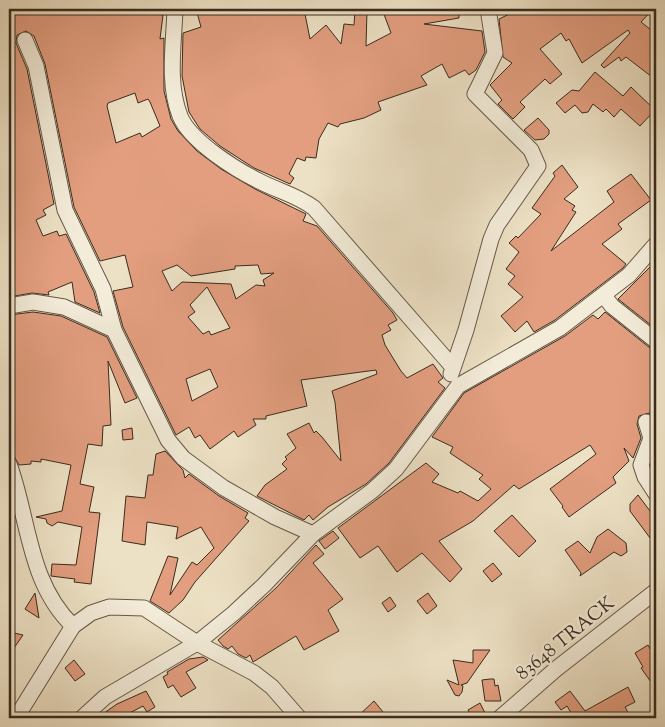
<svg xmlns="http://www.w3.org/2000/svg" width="665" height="727" font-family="'Sorts Mill Goudy',serif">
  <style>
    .building { fill: #e29e7f; stroke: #3a2b1d; fill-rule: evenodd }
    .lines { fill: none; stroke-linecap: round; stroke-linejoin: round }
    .minor-casing { stroke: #675847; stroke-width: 17 }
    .minor { stroke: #f3ecd9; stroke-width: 15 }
    .labels { text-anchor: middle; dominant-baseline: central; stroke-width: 4.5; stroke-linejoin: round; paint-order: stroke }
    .street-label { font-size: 19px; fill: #3a2b1d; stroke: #f3ecd9 }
  </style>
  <rect width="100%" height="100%" fill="#ede1c5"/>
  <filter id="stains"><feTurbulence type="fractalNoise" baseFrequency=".004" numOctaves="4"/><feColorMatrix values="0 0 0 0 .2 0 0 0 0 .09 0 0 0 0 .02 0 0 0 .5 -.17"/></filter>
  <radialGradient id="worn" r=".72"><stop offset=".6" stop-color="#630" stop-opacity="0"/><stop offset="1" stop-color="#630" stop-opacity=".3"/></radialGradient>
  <g class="building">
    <path d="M9,9h142l-1,4 13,2 -3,24 4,-1v53l7,28 7,12 19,20 24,18 34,20 51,25 -3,7 14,5 76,87 4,7 -9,5 3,5 -9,5 3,10 16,26 6,7 26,-14 10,14 -5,4 7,6 -56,75 -23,21 -38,23 -15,13 -4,-5 -5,5 -47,-24 8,-11 22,-16 -5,-5 5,-5 -2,-2 11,-9 -9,-14 22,-11 5,10 2,-2 6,6 19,24 -6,-59 -3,-11 45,-17 -1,-4 -75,10 6,26 -41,10v3h-13l3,6 -18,12 -4,-6 -24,18 -10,-14 -5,3 -6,-11 -13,8 -53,-108 -10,-36 20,-4 -8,-32 -25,6 -26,-54 -29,-143 -11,-28 -8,-5 -9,4 -1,8 11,26 27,135 -11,6 3,5 -10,5 7,16 14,-5 2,5 7,-2 28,58 6,21 -25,-11 -3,-20 -24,10 1,3 -17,-2 -23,4zM135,93l3,10 10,-4 2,3 10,24 -18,11 -2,-4 -24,10 -9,-37 1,-3zM177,265l14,11 44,-7v-3l23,-1 3,9 13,-1 -11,7 2,6 -9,-1 -20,14 -5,-15 -49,-2 -10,9 -10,-20zM207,287l23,41 -19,7 -2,-4 -6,3 -15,-17 7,-5 -5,-7zM210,369l8,18 -26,14 -6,-22z"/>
    <polygon points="196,9 304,9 310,39 326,25 341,44 344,24 354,25 355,10 367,11 366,46 391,33 382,9 459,9 459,18 424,24 482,31 485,52 476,70 469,75 465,70 449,78 442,64 421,76 427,85 378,102 381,110 364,118 340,124 338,127 328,123 319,139 316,158 306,157 305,161 297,158 289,174 294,178 290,184 254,168 220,146 200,129 189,112 182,76 183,33 201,27"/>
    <polygon points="520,9 653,9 641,22 656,34 656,80 626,57 621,61 619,57 604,68 601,65 630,33 628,30 582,63 569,39 566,41 561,33 540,49 562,74 550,84 545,79 520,102 525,107 513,119 498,104 502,100 490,85 512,63 503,57 499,19"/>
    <polygon points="595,72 623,96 631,87 655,110 640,126 621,109 614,117 606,109 603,112 593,104 588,112 582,113 575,105 565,113 556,103 572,90 579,91"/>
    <polygon points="538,118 549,130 549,134 544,139 535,140 524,130"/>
    <polygon points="562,165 578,187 564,199 575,206 572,210 576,212 551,251 614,202 607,191 631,174 651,200 618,224 622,229 602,244 626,264 623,268 555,320 534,332 527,321 515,332 501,316 523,297 508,284 515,276 506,269 519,252 509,243 516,236 518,238 541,214 532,208 555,176 553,173"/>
    <polygon points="650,267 656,273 656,329 618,299"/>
    <polygon points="33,312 61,316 107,337 137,398 125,403 108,361 111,425 103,426 102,446 88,444 80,484 94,487 89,512 100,513 91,584 74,582 75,579 51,576 52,564 76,565 82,527 58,522 52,526 47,523 46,519 36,517 62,511 71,465 41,459 41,462 31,461 31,464 19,465 14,456 11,440 9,315"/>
    <polygon points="605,312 650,348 656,350 656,423 653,415 649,413 639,416 637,424 641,438 633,458 624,448 629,461 613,477 616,483 569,517 562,507 563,506 550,489 596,454 590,445 519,489 514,485 473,521 439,541 462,569 450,582 422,553 397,572 378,546 360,558 338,528 426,463 439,474 432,482 458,493 460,491 478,501 491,489 479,479 483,475 450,453 453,447 432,437 464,393 565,336 593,315 598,319"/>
    <polygon points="132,428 133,439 123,440 122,430"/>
    <polygon points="165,451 183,470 185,478 189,474 219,496 248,513 245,518 249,521 195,582 183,600 169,613 150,601 168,556 178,558 170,595 192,562 197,565 214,548 201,527 176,539 178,527 147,522 145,545 122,541 126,496 145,498 148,475 153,475 156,454"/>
    <polygon points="638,495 656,519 656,546 630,511 630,504"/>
    <polygon points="512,515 536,541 519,557 494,531"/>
    <polygon points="608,529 626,543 627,552 621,556 614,552 580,576 581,573 565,550 578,541 590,553 597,537"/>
    <polygon points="333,531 339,538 325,549 319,541"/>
    <polygon points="316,545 324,554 313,563 343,599 328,610 339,631 304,650 296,636 253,662 250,655 246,658 238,654 232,646 228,649 223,646 218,640 276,588"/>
    <polygon points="493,563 502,574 492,582 483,571"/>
    <polygon points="35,593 39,618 25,609"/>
    <polygon points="428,593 437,606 427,614 417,601"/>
    <polygon points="390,597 396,606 388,612 382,603"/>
    <polygon points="14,633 23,635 14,648 9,642 9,634"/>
    <polygon points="648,645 656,659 656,689 641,668 643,667 635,653"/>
    <polygon points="473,650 490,650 467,683 461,685 463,686 462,692 459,696 455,695 447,680 459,685 453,660 473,663"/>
    <polygon points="203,657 208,660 186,672 196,688 181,697 173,685 168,688 163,677 168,674 167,672 189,659"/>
    <polygon points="74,660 85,674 75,681 65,668"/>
    <polygon points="490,679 494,679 495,686 498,685 501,701 485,701 482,680"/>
    <polygon points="628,687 635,702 625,707 631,718 574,718 567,706 561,710 555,702 570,691 585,711"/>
    <polygon points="146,691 155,707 147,712 143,706 120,718 97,718 117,704"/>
    <polygon points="374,701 388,718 356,718"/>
    <polygon points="480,703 486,715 480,718 472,718 468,710"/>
  </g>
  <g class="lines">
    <defs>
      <g id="minor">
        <path d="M175,9c-1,34 -8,74 5,107 10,25 55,53 79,65 19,10 38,14 55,27l138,158"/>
        <polyline points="25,40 36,66 65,210 103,289 114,330"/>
        <polyline points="604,296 612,306 656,341"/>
        <polyline points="9,306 33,302 64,307 114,330 168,440 183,458 224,488 275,517 313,534"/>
        <polyline points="451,374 466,330 491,239 497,225 538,166 531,150 475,94 495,53 488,9"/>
        <polyline points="646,422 651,438 641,465 645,477 656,494"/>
        <path d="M9,464c20,54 19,119 64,162l18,-13 18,-6 35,1 53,35 57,30 18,14 27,31"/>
        <polyline points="16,718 73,626"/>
        <polyline points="82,718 105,697 197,643 234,613 264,585 313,534 372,491 396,469 458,386 560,328 629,275 656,244"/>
        <polyline points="500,718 556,669 656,591"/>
      </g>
    </defs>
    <use href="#minor" class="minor-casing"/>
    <use href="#minor" class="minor"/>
  </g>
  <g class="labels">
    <g class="street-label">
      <text transform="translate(566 639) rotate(-39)">83648 TRACK</text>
    </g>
  </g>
  <rect width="665" height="727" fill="none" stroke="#ede1c5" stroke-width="30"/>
  <rect x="10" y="10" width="645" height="707" fill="none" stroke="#3a2b1d" stroke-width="2.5"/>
  <rect x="15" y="15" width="635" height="697" fill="none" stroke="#3a2b1d"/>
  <rect width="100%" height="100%" filter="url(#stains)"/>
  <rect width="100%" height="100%" fill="url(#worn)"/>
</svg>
